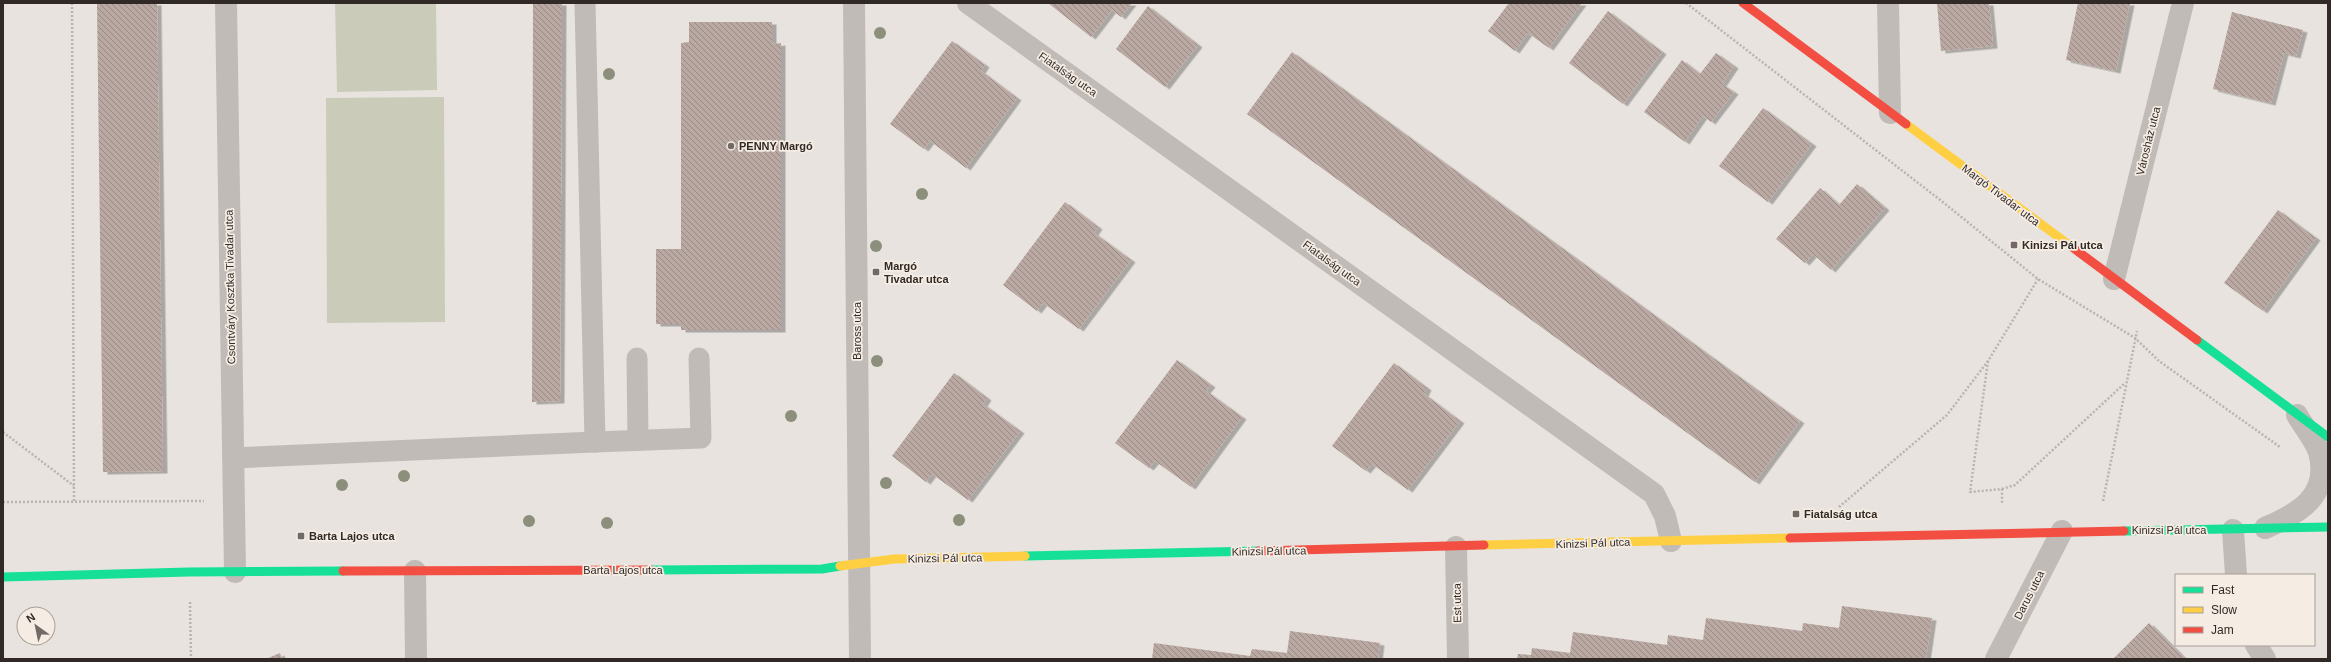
<svg xmlns="http://www.w3.org/2000/svg" width="2331" height="662" font-family="Arial,sans-serif">
  <style>
    .pitch { fill: #caccb9 }
    .building { fill: url(#building-back-hatch); filter: url(#shadow) }
    .lines { fill: none; stroke-linecap: round; stroke-linejoin: round }
    .path { stroke: #bab3af; stroke-width: 2.5; stroke-dasharray: 2 2; stroke-linecap: butt }
    .lane { stroke: #c1bbb7; stroke-width: 21 }
    .street { stroke: #c1bbb7; stroke-width: 22 }
    .fast { stroke: #16e098; stroke-width: 9 }
    .slow { stroke: #ffcf43; stroke-width: 9 }
    .jam { stroke: #f24e42; stroke-width: 9 }
    .tree { fill: #8d8f7d }
    .poi-dot { fill: #716a66; stroke: #f5ede4; stroke-width: 1.5 }
    .labels { text-anchor: middle; dominant-baseline: central; stroke-width: 3.5; stroke-linejoin: round; paint-order: stroke }
    .street-label { font-size: 11px; fill: #312926; stroke: #f5ede4 }
    .poi-label { font-size: 11px; font-weight: bold; fill: #312926; stroke: #f5ede4; text-anchor: start }
  </style>
  <defs>
    <pattern id="building-back-hatch" width="6" height="6" patternUnits="userSpaceOnUse"><rect width="6" height="6" fill="#baa8a2"/><path d="M-1 5l2 2M0 0l6 6M5-1l2 2" fill="none" stroke="#988984"/></pattern>
    <filter id="shadow"><feDropShadow dx="4.5" dy="2.5" stdDeviation="0" flood-color="#0004"/></filter>
  </defs>
  <rect width="100%" height="100%" fill="#e8e3de"/>
  <g class="pitch">
    <polygon points="335,3 436,3 437,90 337,92"/>
    <polygon points="444,97 445,322 327,323 326,98"/>
  </g>
  <g class="building">
    <polygon points="97,3 157,3 163,471 103,472"/>
    <polygon points="533,3 562,3 560,401 532,402"/>
    <polygon points="1048,3 1132,3 1121,17 1112,10 1091,37"/>
    <polygon points="1509,3 1582,3 1549,48 1528,33 1515,51 1488,31"/>
    <polygon points="1937,3 1989,3 1993,46 1941,51"/>
    <polygon points="2078,3 2130,3 2116,71 2066,60"/>
    <polygon points="1148,6 1198,45 1165,87 1116,49"/>
    <polygon points="1608,11 1662,52 1623,104 1569,63"/>
    <polygon points="2232,12 2303,30 2296,56 2284,53 2271,103 2213,89"/>
    <polygon points="689,22 772,22 772,44 781,43 781,330 681,330 681,324 656,324 656,249 681,249 681,43 689,42"/>
    <polygon points="952,41 985,65 981,71 1017,98 966,168 930,141 924,149 890,124"/>
    <polygon points="1292,52 1800,421 1755,482 1247,114"/>
    <polygon points="1716,53 1734,66 1722,84 1734,92 1711,122 1703,116 1685,142 1644,112 1682,60 1700,74"/>
    <polygon points="1763,108 1812,144 1768,202 1719,166"/>
    <polygon points="1857,184 1885,208 1831,270 1813,254 1805,263 1776,239 1820,188 1839,205"/>
    <polygon points="1065,202 1098,227 1094,233 1131,260 1079,329 1043,303 1037,311 1003,285"/>
    <polygon points="2278,210 2316,238 2263,311 2224,283"/>
    <polygon points="1177,360 1211,385 1206,391 1242,417 1191,487 1155,461 1149,468 1115,443"/>
    <polygon points="1394,363 1427,388 1424,394 1460,421 1408,490 1372,464 1366,471 1332,446"/>
    <polygon points="954,373 987,398 983,404 1020,431 968,500 932,474 926,482 892,456"/>
    <polygon points="1842,606 1932,618 1926,659 1517,659 1518,654 1531,655 1532,648 1570,653 1573,632 1667,645 1668,635 1703,640 1706,618 1802,631 1803,623 1839,628"/>
    <polygon points="2149,623 2185,659 2113,659"/>
    <polygon points="1290,631 1380,643 1378,659 1152,659 1154,643 1250,656 1252,649 1287,653"/>
    <polygon points="280,653 282,659 266,659"/>
  </g>
  <g class="lines">
    <g class="path">
      <polyline points="72,3 74,501"/>
      <polyline points="1686,3 1944,203 2038,279 2135,338 2159,361 2280,447"/>
      <polyline points="1988,361 1970,492 2002,489 2002,504"/>
      <polyline points="3,432 74,486"/>
      <polyline points="2002,489 2015,485 2125,383"/>
      <polyline points="2103,501 2137,331"/>
      <polyline points="3,502 204,501"/>
      <polyline points="1839,507 1947,415 1988,361 2038,279"/>
      <polyline points="190,602 191,659"/>
    </g>
    <g class="lane">
      <polyline points="637,358 638,440"/>
      <polyline points="595,442 701,438 699,358"/>
      <polyline points="233,458 595,442 585,3"/>
    </g>
    <g class="street">
      <polyline points="226,3 235,572"/>
      <polyline points="854,3 860,659"/>
      <polyline points="968,3 1654,494 1665,516 1671,541"/>
      <polyline points="1888,3 1890,113"/>
      <polyline points="2114,279 2183,3"/>
      <path d="M2265,528c33,-14 66,-32 54,-76 -5,-13 -15,-25 -22,-37"/>
      <polyline points="2233,530 2236,575"/>
      <polyline points="1456,547 1458,659"/>
      <polyline points="415,571 416,659"/>
      <polyline points="2256,645 2265,659"/>
      <polyline points="1996,659 2062,531"/>
    </g>
    <g class="fast">
      <polyline points="2197,340 2328,437"/>
      <polyline points="2124,531 2328,527"/>
      <polyline points="1025,556 1258,551"/>
      <polyline points="651,570 822,569 840,566"/>
      <polyline points="3,577 189,572 343,571"/>
    </g>
    <g class="slow">
      <polyline points="1906,124 2072,247"/>
      <polyline points="1484,545 1790,538"/>
      <polyline points="840,566 894,559 1025,556"/>
    </g>
    <g class="jam">
      <polyline points="1743,3 1906,124"/>
      <polyline points="2072,247 2197,340"/>
      <polyline points="1790,538 2124,531"/>
      <polyline points="1258,551 1484,545"/>
      <polyline points="343,571 651,570"/>
    </g>
  </g>
  <g class="tree">
    <circle cx="880" cy="33" r="6"/>
    <circle cx="609" cy="74" r="6"/>
    <circle cx="922" cy="194" r="6"/>
    <circle cx="876" cy="246" r="6"/>
    <circle cx="877" cy="361" r="6"/>
    <circle cx="791" cy="416" r="6"/>
    <circle cx="404" cy="476" r="6"/>
    <circle cx="886" cy="483" r="6"/>
    <circle cx="342" cy="485" r="6"/>
    <circle cx="959" cy="520" r="6"/>
    <circle cx="529" cy="521" r="6"/>
    <circle cx="607" cy="523" r="6"/>
  </g>
  <g class="poi-dot">
    <circle cx="731" cy="146" r="4"/>
    <rect x="2010" y="241" width="8" height="8" rx="2"/>
    <rect x="872" y="268" width="8" height="8" rx="2"/>
    <rect x="1792" y="510" width="8" height="8" rx="2"/>
    <rect x="297" y="532" width="8" height="8" rx="2"/>
  </g>
  <g class="labels">
    <g class="street-label">
      <text transform="translate(1068 74) rotate(35)">Fiatalság utca</text>
      <text transform="translate(2148 141) rotate(-76)">Városház utca</text>
      <text transform="translate(2001 195) rotate(37)">Margó Tivadar utca</text>
      <text transform="translate(1332 263) rotate(36)">Fiatalság utca</text>
      <text transform="translate(230 287) rotate(-91)">Csontváry Kosztka Tivadar utca</text>
      <text transform="translate(857 331) rotate(-90)">Baross utca</text>
      <text x="2169" y="530">Kinizsi Pál utca</text>
      <text transform="translate(1593 543) rotate(-2)">Kinizsi Pál utca</text>
      <text transform="translate(1269 551) rotate(-1)">Kinizsi Pál utca</text>
      <text transform="translate(945 558) rotate(-1)">Kinizsi Pál utca</text>
      <text x="623" y="570">Barta Lajos utca</text>
      <text transform="translate(2029 595) rotate(-63)">Darus utca</text>
      <text transform="translate(1457 603) rotate(-91)">Est utca</text>
    </g>
    <g class="poi-label">
      <text x="739" y="146">PENNY Margó</text>
      <text x="2022" y="245">Kinizsi Pál utca</text>
      <text x="884" y="266">Margó<tspan x="884" dy="13">Tivadar utca</tspan></text>
      <text x="1804" y="514">Fiatalság utca</text>
      <text x="309" y="536">Barta Lajos utca</text>
    </g>
  </g>
  <rect width="2331" height="662" fill="none" stroke="#312926" stroke-width="8"/>
  <rect x="2175" y="574" width="140" height="72" fill="#f5ede4" stroke="#a79f98"/>
  <rect x="2183" y="587" width="20" height="6" fill="#16e098" stroke="#a79f98"/>
  <text x="2211" y="594" font-size="12" fill="#312926">Fast</text>
  <rect x="2183" y="607" width="20" height="6" fill="#ffcf43" stroke="#a79f98"/>
  <text x="2211" y="614" font-size="12" fill="#312926">Slow</text>
  <rect x="2183" y="627" width="20" height="6" fill="#f24e42" stroke="#a79f98"/>
  <text x="2211" y="634" font-size="12" fill="#312926">Jam</text>
  <g transform="translate(36 626) rotate(327)"><circle r="19" fill="#f5ede4" stroke="#a79f98"/>
  <path d="M0-3L7 15L0 10L-7 15Z" fill="#716a66"/>
  <text y="-6" font-size="11" font-weight="bold" text-anchor="middle" fill="#312926">N</text>
  </g>
</svg>
